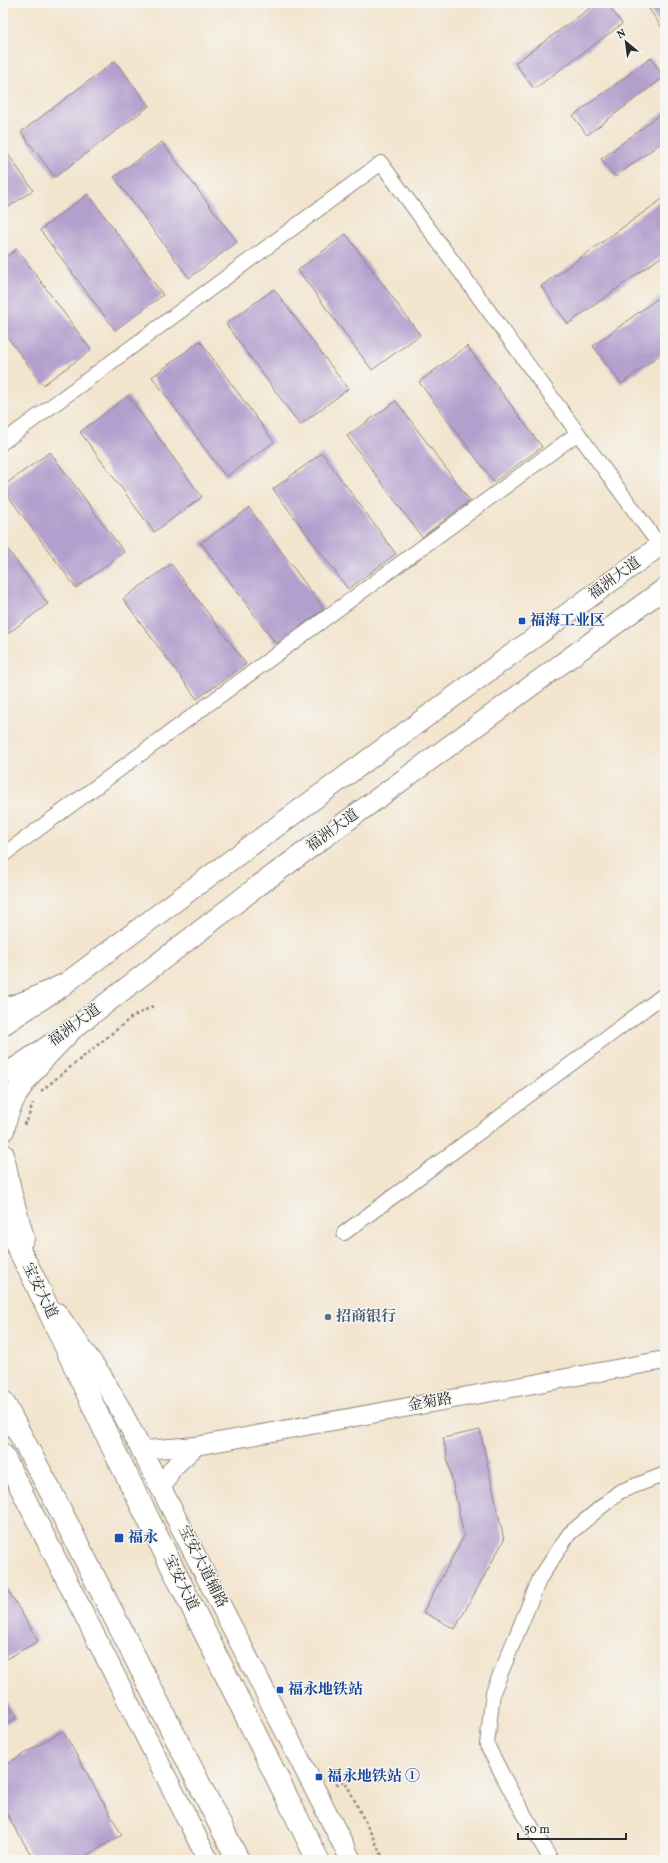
<svg xmlns="http://www.w3.org/2000/svg" width="668" height="1863" font-family="Vollkorn,'Noto Serif SC',serif">
  <style>
    .building { fill: #b29fcd }
    .lines { fill: none; stroke-linecap: round; stroke-linejoin: round }
    .minor-casing { stroke: #8f887c; stroke-width: 16 }
    .tertiary-casing { stroke: #8f887c; stroke-width: 20 }
    .secondary-casing { stroke: #8f887c; stroke-width: 22 }
    .primary-casing { stroke: #8f887c; stroke-width: 24 }
    .path { stroke: #8f887c; stroke-width: 2.5; stroke-dasharray: 3 3; stroke-linecap: butt }
    .minor { stroke: #fff; stroke-width: 14 }
    .tertiary { stroke: #fff; stroke-width: 18 }
    .secondary { stroke: #fff; stroke-width: 20 }
    .primary { stroke: #fff; stroke-width: 22 }
    .transit-dot { fill: #1a4fb4; stroke: #f6f6f2; stroke-width: 1.5 }
    .service-dot { fill: #5c6f8a; stroke: #f6f6f2; stroke-width: 1.5 }
    .labels { text-anchor: middle; dominant-baseline: central; stroke-width: 3; stroke-linejoin: round; paint-order: stroke }
    .street-label { font-size: 15px; fill: #2b2b2b; stroke: #f6f6f2 }
    .transit-label { font-size: 15px; font-weight: bold; fill: #164399; stroke: #f6f6f2; text-anchor: start }
    .service-label { font-size: 15px; font-weight: bold; fill: #4e5e75; stroke: #f6f6f2; text-anchor: start }
  </style>
  <rect width="100%" height="100%" fill="#f6f6f2"/>
  <filter id="ink" filterUnits="userSpaceOnUse"><feTurbulence type="fractalNoise" baseFrequency=".025" numOctaves="2"/><feDisplacementMap in="SourceGraphic" scale="8" xChannelSelector="R" yChannelSelector="G"/><feConvolveMatrix kernelMatrix="1 2 1 2 8 2 1 2 1" color-interpolation-filters="sRGB"/></filter>
  <filter id="wash" filterUnits="userSpaceOnUse"><feTurbulence type="fractalNoise" baseFrequency=".012" numOctaves="4" result="noise"/><feDisplacementMap in="SourceGraphic" scale="16" xChannelSelector="R" yChannelSelector="G"/><feGaussianBlur stdDeviation="0.9" result="paint"/><feColorMatrix in="noise" values="0 0 0 0 0 0 0 0 0 0 0 0 0 0 0 0 0 1.4 0 .05"/><feComposite in="paint" operator="in"/></filter>
  <g filter="url(#wash)">
    <rect width="100%" height="100%" fill="#f3e4ce"/>
    <g id="blocks">
      <g class="building">
        <polygon points="597,3 607,3 622,24 534,89 515,63"/>
        <polygon points="657,3 665,3 665,32 649,9"/>
        <polygon points="651,58 664,77 587,135 573,116"/>
        <polygon points="115,61 149,106 55,177 21,132"/>
        <polygon points="665,111 665,140 615,177 601,159"/>
        <polygon points="162,142 237,242 189,278 114,177"/>
        <polygon points="3,147 33,190 3,211"/>
        <polygon points="88,194 163,295 115,330 40,230"/>
        <polygon points="665,197 665,254 568,324 541,286"/>
        <polygon points="346,234 420,335 372,370 298,270"/>
        <polygon points="17,249 91,350 43,385 3,331 3,259"/>
        <polygon points="274,289 348,389 300,425 226,324"/>
        <polygon points="665,293 665,351 621,384 593,346"/>
        <polygon points="200,341 274,442 226,477 152,377"/>
        <polygon points="467,346 542,447 494,482 419,382"/>
        <polygon points="128,396 202,497 154,532 80,432"/>
        <polygon points="396,401 470,501 422,537 347,436"/>
        <polygon points="50,452 124,552 76,588 3,489 3,486"/>
        <polygon points="322,453 396,554 348,589 273,489"/>
        <polygon points="249,508 324,609 276,644 201,543"/>
        <polygon points="3,543 48,604 3,637"/>
        <polygon points="171,564 246,664 197,699 123,599"/>
        <polygon points="480,1430 504,1540 455,1629 423,1612 464,1536 443,1438"/>
        <polygon points="3,1581 38,1641 3,1661"/>
        <polygon points="3,1695 16,1718 3,1725"/>
        <polygon points="63,1731 122,1835 79,1860 34,1860 3,1808 3,1766"/>
      </g>
    </g>
  </g>
  <g filter="url(#ink)">
    <use href="#blocks" fill-opacity="0" stroke="#8f887c" stroke-width="1"/>
    <g class="lines">
      <defs>
        <g id="minor">
          <polyline points="3,442 381,163 660,546"/>
          <polyline points="3,855 578,433"/>
          <polyline points="344,1233 665,994"/>
          <polyline points="551,1860 513,1795 487,1745 493,1692 540,1578 569,1534 619,1492 665,1474"/>
        </g>
        <g id="tertiary">
          <polyline points="143,1450 196,1446 665,1360"/>
          <polyline points="162,1488 172,1469 196,1446"/>
        </g>
        <g id="secondary">
          <polyline points="3,1025 62,986 231,860 665,542"/>
          <polyline points="3,1076 69,1032 258,886 665,588"/>
          <polyline points="57,1313 101,1375 121,1410 351,1860"/>
          <polyline points="3,1454 208,1860"/>
        </g>
        <g id="primary">
          <polyline points="3,1010 31,1000 62,986"/>
          <path d="M3,1130c2,-7 3,-15 6,-21 12,-30 38,-54 60,-77"/>
          <polyline points="3,1155 10,1191 23,1238"/>
          <polyline points="3,1218 36,1283 113,1448 318,1860"/>
          <polyline points="3,1402 53,1496 238,1860"/>
        </g>
      </defs>
      <use href="#minor" class="minor-casing"/>
      <use href="#tertiary" class="tertiary-casing"/>
      <use href="#secondary" class="secondary-casing"/>
      <use href="#primary" class="primary-casing"/>
      <g class="path">
        <polyline points="41,1091 132,1017 155,1005"/>
        <polyline points="23,1123 26,1124 33,1103"/>
        <polyline points="336,1785 345,1781 384,1860"/>
      </g>
      <use href="#minor" class="minor"/>
      <use href="#tertiary" class="tertiary"/>
      <use href="#secondary" class="secondary"/>
      <use href="#primary" class="primary"/>
    </g>
  </g>
  <g class="transit-dot">
    <rect x="518" y="617" width="8" height="8" rx="2"/>
    <rect x="114" y="1533" width="10" height="10" rx="2"/>
    <rect x="276" y="1686" width="8" height="8" rx="2"/>
    <rect x="315" y="1773" width="8" height="8" rx="2"/>
  </g>
  <circle class="service-dot" cx="328" cy="1317" r="4"/>
  <g class="labels">
    <g class="street-label">
      <text transform="translate(615 579) rotate(-36)">福洲大道</text>
      <text transform="translate(333 831) rotate(-36)">福洲大道</text>
      <text transform="translate(75 1026) rotate(-36)">福洲大道</text>
      <text transform="translate(39 1291) rotate(64)">宝安大道</text>
      <text transform="translate(430 1403) rotate(-10)">金菊路</text>
      <text transform="translate(202 1567) rotate(63)">宝安大道辅路</text>
      <text transform="translate(180 1583) rotate(64)">宝安大道</text>
    </g>
    <g class="transit-label">
      <text x="530" y="621">福海工业区</text>
      <text x="128" y="1538">福永</text>
      <text x="288" y="1690">福永地铁站</text>
      <text x="327" y="1777">福永地铁站 ①</text>
    </g>
    <g class="service-label">
      <text x="336" y="1317">招商银行</text>
    </g>
  </g>
  <rect width="668" height="1863" fill="none" stroke="#f6f6f2" stroke-width="16"/>
  <g transform="translate(626 42) rotate(331)" stroke="#f6f6f2" stroke-width="3" paint-order="stroke">
  <path d="M0-3L7 15L0 10L-7 15Z" fill="#2b2b2b"/>
  <text y="-6" font-size="11" font-weight="bold" text-anchor="middle" fill="#2b2b2b">N</text>
  </g>
  <path d="M518 1833v6h108v-6" fill="none" stroke="#2b2b2b" stroke-width="2"/>
  <text x="524" y="1833" font-size="12" fill="#2b2b2b" stroke="#f6f6f2" stroke-width="3" paint-order="stroke">50 m</text>
</svg>
